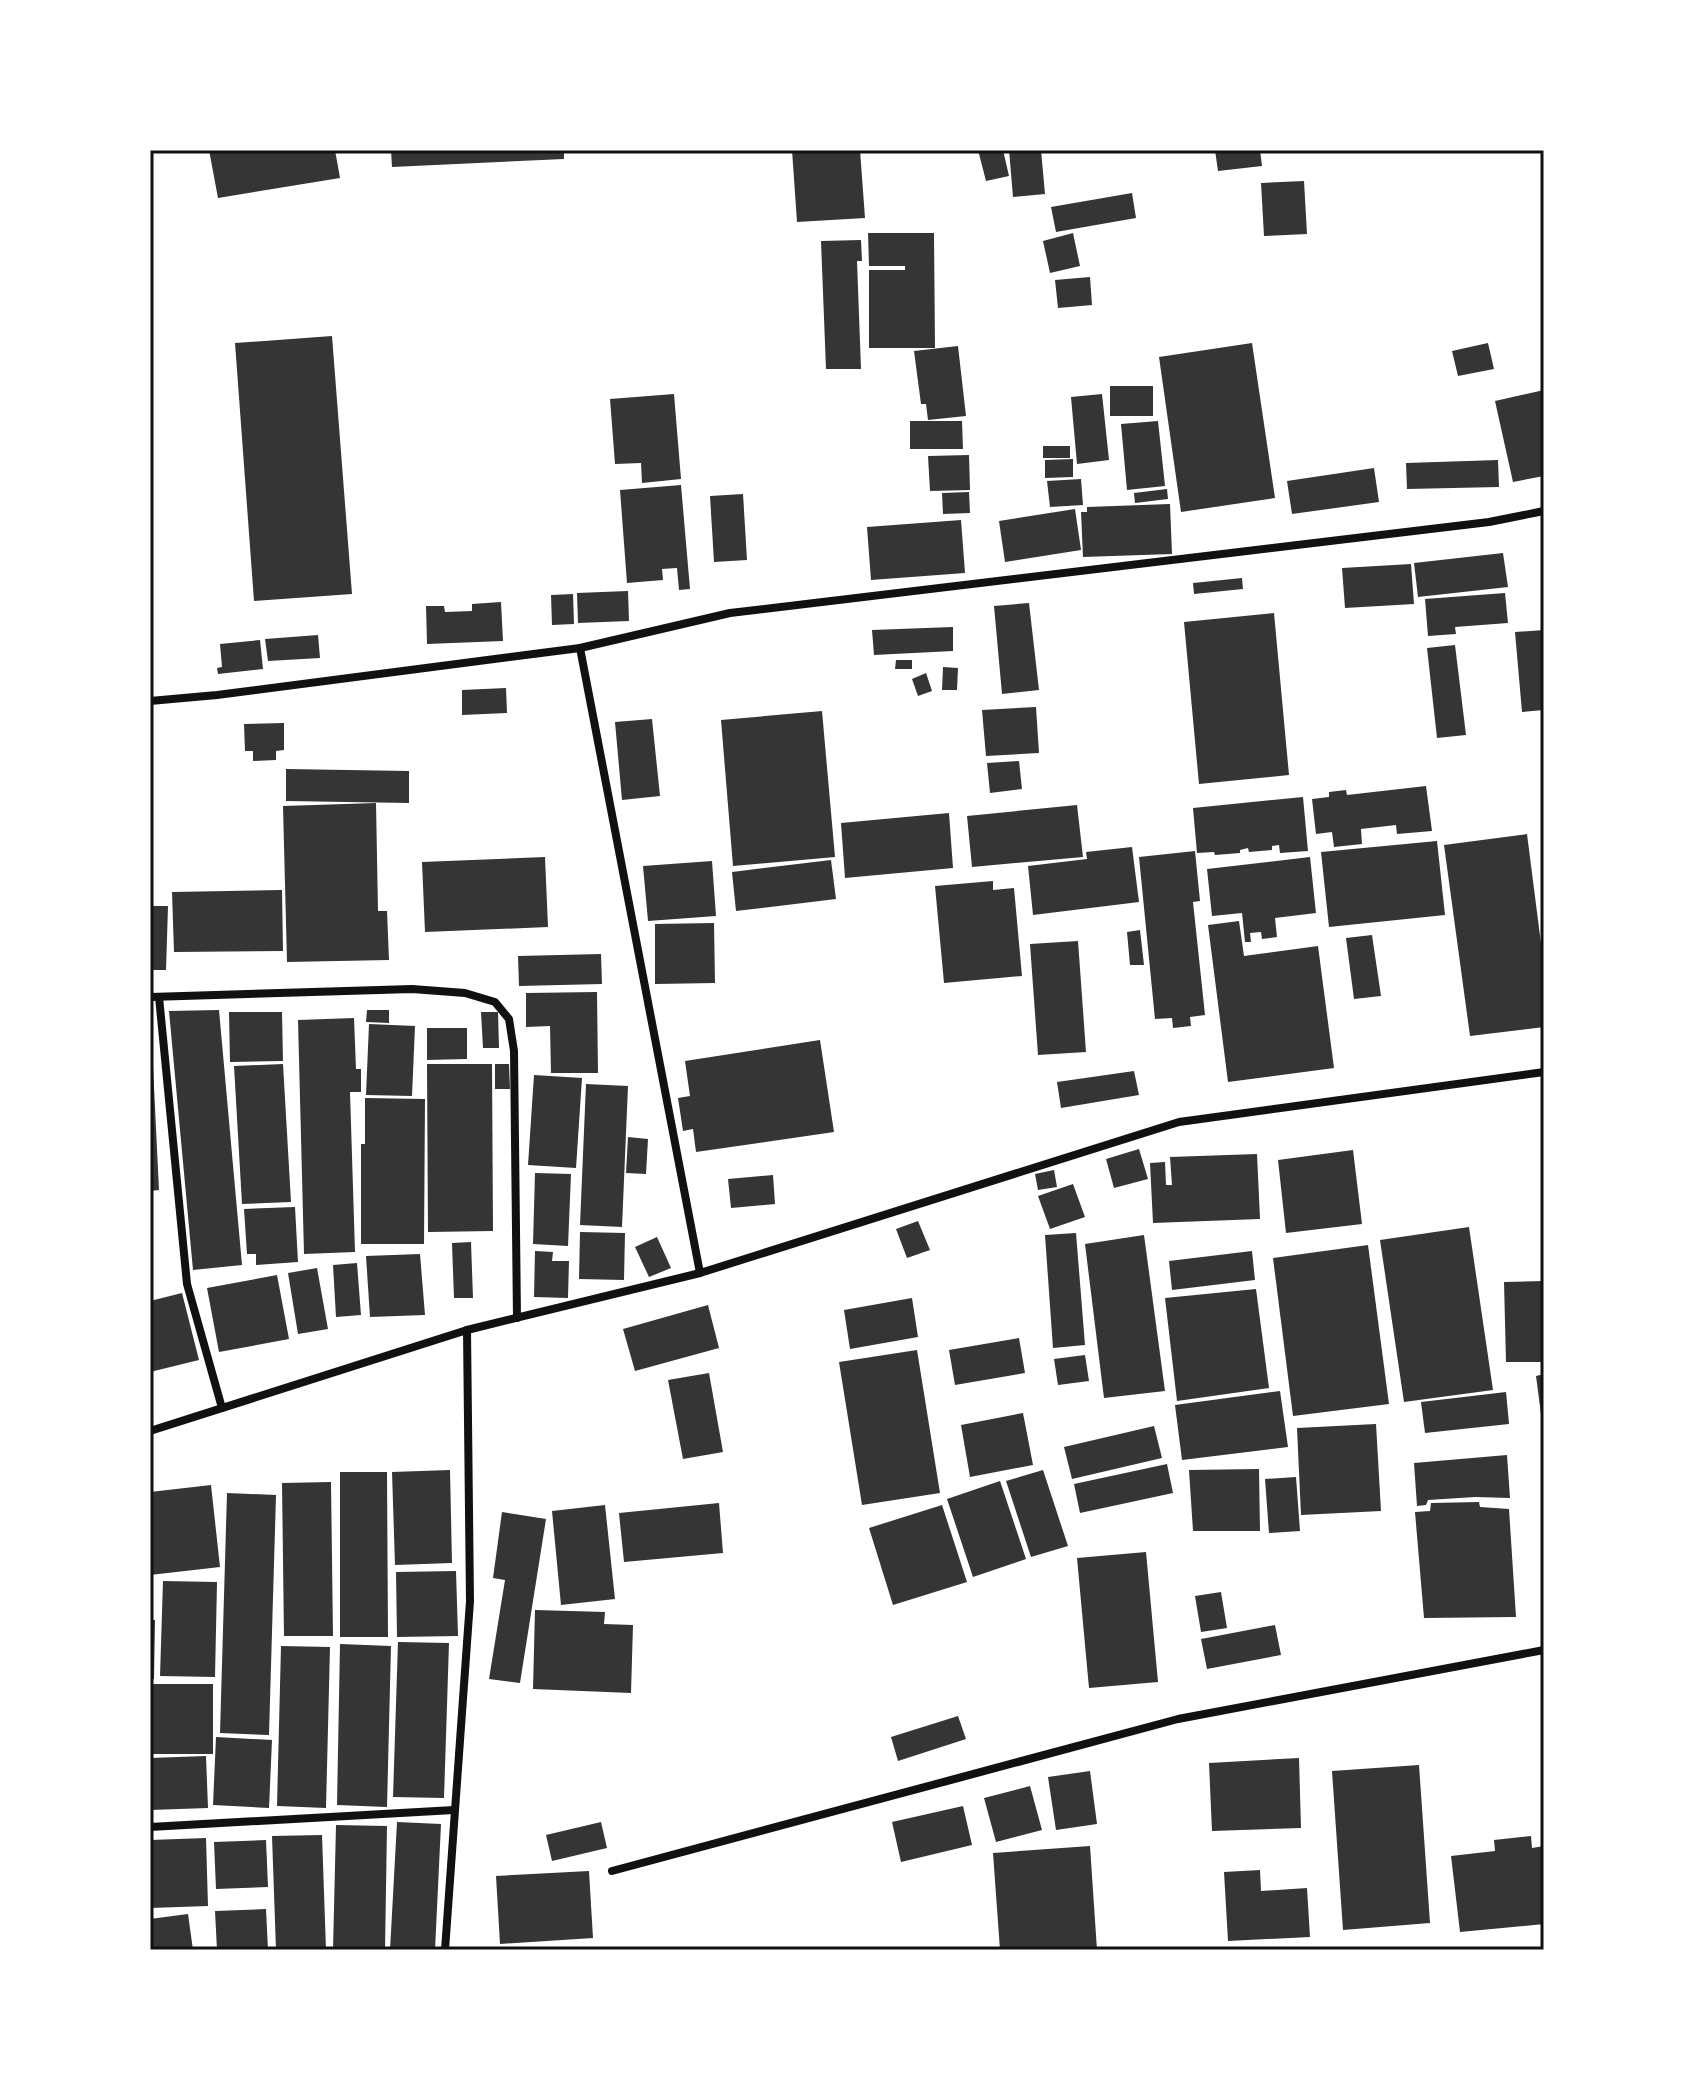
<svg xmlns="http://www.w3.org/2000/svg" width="1694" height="2100" font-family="Raleway,sans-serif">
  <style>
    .building { fill: #353535 }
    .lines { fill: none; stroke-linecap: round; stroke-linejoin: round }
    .minor { stroke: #111; stroke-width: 8 }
    .neatline { fill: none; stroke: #111; stroke-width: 3 }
  </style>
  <rect width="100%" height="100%" fill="#fff"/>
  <g class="building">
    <polygon points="209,150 335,150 340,178 218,198"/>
    <polygon points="391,150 564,150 564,159 392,167"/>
    <polygon points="792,150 860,150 865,218 797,222"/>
    <polygon points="978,150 1003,150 1009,176 986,181"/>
    <polygon points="1009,150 1041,150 1045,194 1013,197"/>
    <polygon points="1215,150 1260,150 1262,166 1218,171"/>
    <polygon points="1304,181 1307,234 1264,236 1261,183"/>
    <polygon points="1132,193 1136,218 1056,232 1051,207"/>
    <polygon points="868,233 934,233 935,348 869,348 869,270 905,270 905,266 869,266"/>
    <polygon points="1073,233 1080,266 1050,273 1043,241"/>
    <polygon points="861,240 862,261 857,261 861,369 826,369 821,241"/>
    <polygon points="1090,277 1092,305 1058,308 1055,280"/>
    <polygon points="332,336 352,594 254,601 235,343"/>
    <polygon points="1252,343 1275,498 1181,512 1159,357"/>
    <polygon points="1488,343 1494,369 1458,376 1452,351"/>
    <polygon points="958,346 966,416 928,420 926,404 921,404 914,351"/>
    <rect x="1110" y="386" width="43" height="30"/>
    <polygon points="1544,390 1544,476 1513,482 1495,401"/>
    <polygon points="674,394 681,479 642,483 641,463 615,464 610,399"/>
    <polygon points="1102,394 1109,460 1077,464 1071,397"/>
    <polygon points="910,421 962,421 963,449 910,449"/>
    <polygon points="1158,421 1165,486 1127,490 1121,424"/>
    <rect x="1043" y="446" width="27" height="12"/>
    <polygon points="969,455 970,490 930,491 928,456"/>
    <polygon points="1073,459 1073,477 1045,478 1045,460"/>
    <polygon points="1498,460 1499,487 1407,489 1406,463"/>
    <polygon points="1374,468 1379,502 1292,514 1287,481"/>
    <polygon points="1081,479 1083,505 1050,507 1047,481"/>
    <polygon points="681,485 690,589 679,590 677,568 662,569 663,580 627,583 620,490"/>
    <polygon points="1167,489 1168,499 1135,503 1134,493"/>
    <polygon points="969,492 970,513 943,514 942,493"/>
    <polygon points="743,494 747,560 714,562 710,496"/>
    <polygon points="1170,504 1172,554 1083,557 1081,512 1087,512 1087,507"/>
    <polygon points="1075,509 1081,550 1005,562 999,521"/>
    <polygon points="961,520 965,573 871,580 867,527"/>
    <polygon points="1503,553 1508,587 1418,597 1414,563"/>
    <polygon points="1411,564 1414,604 1345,608 1342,568"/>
    <polygon points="1242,578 1243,589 1194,594 1193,583"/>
    <polygon points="628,591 629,621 578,623 577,593"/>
    <polygon points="1505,593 1508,623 1455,627 1456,634 1428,636 1425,599"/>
    <polygon points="573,594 574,624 552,625 551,595"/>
    <polygon points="501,602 503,641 427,644 426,606 444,606 445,612 472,611 472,604"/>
    <polygon points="1029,603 1039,690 1002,694 994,606"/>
    <polygon points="1274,613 1289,775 1199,784 1184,622"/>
    <polygon points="953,627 953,651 874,655 872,630"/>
    <polygon points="1544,630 1544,710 1522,712 1515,632"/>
    <polygon points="318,635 320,658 268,661 265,639"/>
    <polygon points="260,640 263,669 218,674 217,668 222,667 220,644"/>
    <polygon points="1455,645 1466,735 1437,738 1427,648"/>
    <polygon points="896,660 912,660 912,669 895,669"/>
    <polygon points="943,667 958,668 957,690 942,690"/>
    <polygon points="926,673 932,691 918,696 912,679"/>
    <polygon points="506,688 507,713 462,715 462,690"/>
    <polygon points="1036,707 1039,753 986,756 982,710"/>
    <polygon points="822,711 835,857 733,866 721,720"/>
    <polygon points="652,719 660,796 622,800 615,722"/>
    <polygon points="284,723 284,750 276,751 276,760 253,761 253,751 245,751 244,724"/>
    <polygon points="1019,761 1022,789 990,793 987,763"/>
    <polygon points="286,769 409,771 409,803 286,801"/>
    <polygon points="1426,786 1432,831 1397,834 1396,825 1361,829 1362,844 1334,847 1332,832 1316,834 1312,799 1329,797 1329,792 1346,790 1347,795"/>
    <polygon points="1303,797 1308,851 1280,853 1279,845 1272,846 1272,850 1249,852 1248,848 1240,850 1240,853 1215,855 1214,852 1197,853 1193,808"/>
    <polygon points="376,803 378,911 387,911 389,960 287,962 283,806"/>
    <polygon points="1077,805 1083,857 972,867 967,816"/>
    <polygon points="949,813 953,868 845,878 841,823"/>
    <polygon points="1527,834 1544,967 1544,1027 1470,1036 1444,845"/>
    <polygon points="1437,841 1445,915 1329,927 1321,852"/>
    <polygon points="1132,847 1139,902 1033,915 1028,866 1087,859 1086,852"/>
    <polygon points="1195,851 1200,901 1193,902 1205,1015 1190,1017 1191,1026 1173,1028 1172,1018 1155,1019 1139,857"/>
    <polygon points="545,857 548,927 425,932 422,862"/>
    <polygon points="1310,857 1316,913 1275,918 1277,937 1262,939 1261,932 1250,933 1251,942 1245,942 1242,913 1212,916 1207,869"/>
    <polygon points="831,860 836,899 736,911 732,872"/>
    <polygon points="712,861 716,916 648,921 643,866"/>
    <polygon points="993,881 993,890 1014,888 1022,976 944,983 935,886"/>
    <polygon points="282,890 283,951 174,952 172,892"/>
    <polygon points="150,906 168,906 166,970 150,970"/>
    <polygon points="1239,921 1244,956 1318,946 1334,1068 1228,1082 1208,925"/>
    <polygon points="714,923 715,983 655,984 655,924"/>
    <polygon points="1140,930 1144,965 1130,965 1127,932"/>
    <polygon points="1372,935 1381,996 1354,999 1346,938"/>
    <polygon points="1078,941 1086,1052 1038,1055 1030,944"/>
    <polygon points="601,954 602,984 519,986 518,956"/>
    <polygon points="597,992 598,1073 551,1073 550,1026 526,1027 526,993"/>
    <polygon points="219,1010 242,1265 193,1270 169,1011"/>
    <polygon points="367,1010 389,1010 389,1023 366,1022"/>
    <polygon points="229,1012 282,1012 283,1061 230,1062"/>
    <polygon points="481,1012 498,1012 499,1048 483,1048"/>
    <polygon points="354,1018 356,1069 361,1069 361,1092 350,1092 355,1252 304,1254 298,1020"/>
    <polygon points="369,1024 415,1026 412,1096 366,1095"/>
    <polygon points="427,1028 467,1028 467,1059 427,1060"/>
    <polygon points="820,1040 834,1132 696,1152 693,1129 683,1131 678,1098 690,1096 685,1061"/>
    <polygon points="150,1046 152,1046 159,1190 150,1191"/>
    <polygon points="283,1064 291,1202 242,1204 234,1066"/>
    <polygon points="427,1064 492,1064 493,1231 428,1232"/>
    <polygon points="495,1064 509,1064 510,1089 495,1089"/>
    <polygon points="1134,1071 1139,1095 1061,1108 1057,1082"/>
    <polygon points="534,1075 582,1078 576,1168 528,1165"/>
    <polygon points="586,1084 628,1086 622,1227 580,1225"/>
    <polygon points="365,1098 425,1099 424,1244 361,1244 361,1144 365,1144"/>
    <polygon points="628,1137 648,1139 646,1174 626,1173"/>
    <polygon points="1139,1149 1148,1179 1114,1188 1106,1159"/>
    <polygon points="1353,1150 1362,1224 1286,1233 1278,1160"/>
    <polygon points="1257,1154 1260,1219 1153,1223 1150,1163 1165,1162 1166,1185 1172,1185 1170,1157"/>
    <polygon points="1054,1170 1057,1187 1038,1190 1035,1174"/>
    <polygon points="535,1173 571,1174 568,1246 533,1244"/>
    <polygon points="773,1175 775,1204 731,1208 728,1179"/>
    <polygon points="1073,1184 1085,1217 1050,1229 1038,1196"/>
    <polygon points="295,1207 298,1262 256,1265 256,1254 247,1254 244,1209"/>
    <polygon points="918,1221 930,1250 907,1258 896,1229"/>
    <polygon points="1469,1227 1493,1390 1404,1402 1380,1240"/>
    <polygon points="580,1232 625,1233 624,1280 579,1279"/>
    <polygon points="1076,1233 1085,1345 1053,1348 1045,1235"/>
    <polygon points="1144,1235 1165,1391 1104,1398 1085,1244"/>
    <polygon points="657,1237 671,1268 649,1277 635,1247"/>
    <polygon points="471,1242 473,1298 454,1298 452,1243"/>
    <polygon points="1368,1245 1389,1404 1293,1416 1273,1258"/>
    <polygon points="535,1251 553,1252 552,1261 569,1261 568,1298 534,1297"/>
    <polygon points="1252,1251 1255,1280 1172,1290 1169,1261"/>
    <polygon points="420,1254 425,1315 370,1317 366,1256"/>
    <polygon points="357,1263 361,1315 336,1317 333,1265"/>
    <polygon points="317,1268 328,1329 298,1334 288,1273"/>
    <polygon points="277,1275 289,1339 219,1352 207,1288"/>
    <polygon points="1544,1281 1544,1362 1506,1362 1504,1282"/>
    <polygon points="1256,1289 1269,1388 1177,1401 1165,1298"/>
    <polygon points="182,1293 199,1360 150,1372 150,1301"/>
    <polygon points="912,1298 918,1337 850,1349 844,1310"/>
    <polygon points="708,1305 719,1348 635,1371 623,1329"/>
    <polygon points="1019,1338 1025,1373 955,1385 949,1350"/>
    <polygon points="917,1350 940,1493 862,1505 839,1362"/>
    <polygon points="1085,1355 1089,1381 1058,1385 1054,1359"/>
    <polygon points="709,1373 723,1452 683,1459 668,1380"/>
    <polygon points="1544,1374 1544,1422 1542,1422 1536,1376"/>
    <polygon points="1280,1391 1288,1447 1182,1460 1175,1405"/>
    <polygon points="1506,1392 1509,1424 1425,1433 1421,1402"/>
    <polygon points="1023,1413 1033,1465 970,1477 961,1425"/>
    <polygon points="1376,1424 1381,1511 1301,1515 1297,1428"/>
    <polygon points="1154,1426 1162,1458 1072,1479 1064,1447"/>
    <polygon points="1507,1455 1510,1498 1475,1497 1428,1500 1426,1505 1417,1506 1414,1463"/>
    <polygon points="1167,1464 1173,1493 1080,1513 1074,1484"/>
    <polygon points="1259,1469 1260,1531 1193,1531 1189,1470"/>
    <polygon points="450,1470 452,1563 395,1565 392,1472"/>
    <polygon points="1043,1470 1068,1546 1031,1557 1006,1481"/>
    <polygon points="340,1472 387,1472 388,1637 340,1637"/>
    <polygon points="1296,1477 1300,1531 1269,1533 1265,1479"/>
    <polygon points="1000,1481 1026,1559 973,1577 947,1499"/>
    <polygon points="331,1482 333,1636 284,1636 282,1483"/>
    <polygon points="211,1485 220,1567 150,1575 150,1492"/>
    <polygon points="227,1493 276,1495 269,1735 220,1733"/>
    <polygon points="1479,1502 1480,1507 1509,1509 1516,1617 1424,1618 1415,1512 1430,1511 1431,1503"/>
    <polygon points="719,1503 723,1553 624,1562 619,1513"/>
    <polygon points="605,1505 615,1599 561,1605 552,1511"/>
    <polygon points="942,1505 967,1582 893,1605 869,1528"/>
    <polygon points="502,1512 546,1519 520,1683 489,1679 505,1580 493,1578"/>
    <polygon points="1146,1552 1158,1682 1089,1688 1077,1558"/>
    <polygon points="456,1571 458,1636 397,1637 396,1572"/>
    <polygon points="163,1581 217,1582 215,1677 160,1676"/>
    <polygon points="1221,1592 1227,1628 1201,1632 1195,1596"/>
    <polygon points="535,1610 605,1612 604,1624 633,1625 631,1693 533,1689"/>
    <polygon points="150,1620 155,1620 154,1679 150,1678"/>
    <polygon points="1275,1625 1281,1655 1207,1669 1201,1639"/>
    <polygon points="398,1642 449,1643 444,1798 393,1797"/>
    <polygon points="340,1644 391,1646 387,1807 337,1805"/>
    <polygon points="281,1646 330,1647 326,1808 277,1806"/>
    <rect x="150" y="1684" width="63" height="70"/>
    <polygon points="958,1716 966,1739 898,1761 891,1737"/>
    <polygon points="216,1737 272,1740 269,1808 213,1805"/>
    <polygon points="206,1756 208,1808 150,1810 150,1758"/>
    <polygon points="1299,1758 1301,1828 1212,1831 1209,1763"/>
    <polygon points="1419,1765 1430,1923 1343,1930 1332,1771"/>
    <polygon points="1090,1771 1097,1824 1056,1830 1048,1777"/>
    <polygon points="1030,1786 1042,1830 996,1842 984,1798"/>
    <polygon points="963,1806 972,1845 901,1862 892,1822"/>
    <polygon points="397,1822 441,1824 435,1950 390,1950"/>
    <polygon points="601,1822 607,1848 552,1861 546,1835"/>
    <polygon points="336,1825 387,1826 385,1950 333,1950"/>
    <polygon points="322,1835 326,1950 276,1950 272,1836"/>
    <polygon points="1531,1836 1532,1848 1544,1846 1544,1924 1460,1932 1451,1856 1495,1851 1494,1840"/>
    <polygon points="206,1838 208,1906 150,1908 150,1840"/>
    <polygon points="266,1840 268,1887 216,1889 214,1842"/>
    <polygon points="1090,1846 1097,1950 1000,1950 993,1853"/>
    <polygon points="1260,1870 1261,1891 1307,1888 1310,1937 1228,1941 1224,1872"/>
    <polygon points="589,1871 593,1938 500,1944 496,1876"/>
    <polygon points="266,1909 268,1950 217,1950 215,1911"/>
    <polygon points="188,1914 193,1950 150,1950 150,1919"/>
  </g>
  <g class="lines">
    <g class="minor">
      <polyline points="580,648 700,1273"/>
      <polyline points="150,701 217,695 580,648 730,613 1489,522 1544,511"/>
      <polyline points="150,997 412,989 465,993 495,1002 509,1019 514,1051 517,1318"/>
      <polyline points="159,997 187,1284 222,1408"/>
      <polyline points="150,1431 467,1330 700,1273 1179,1122 1544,1072"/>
      <polyline points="150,1827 454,1810"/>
      <polyline points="612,1871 1178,1719 1544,1650"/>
      <polyline points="445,1950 470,1601 467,1330"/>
    </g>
  </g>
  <rect width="1694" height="2100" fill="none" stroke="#ffffff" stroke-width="304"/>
  <rect x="152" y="152" width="1390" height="1796" class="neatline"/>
</svg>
